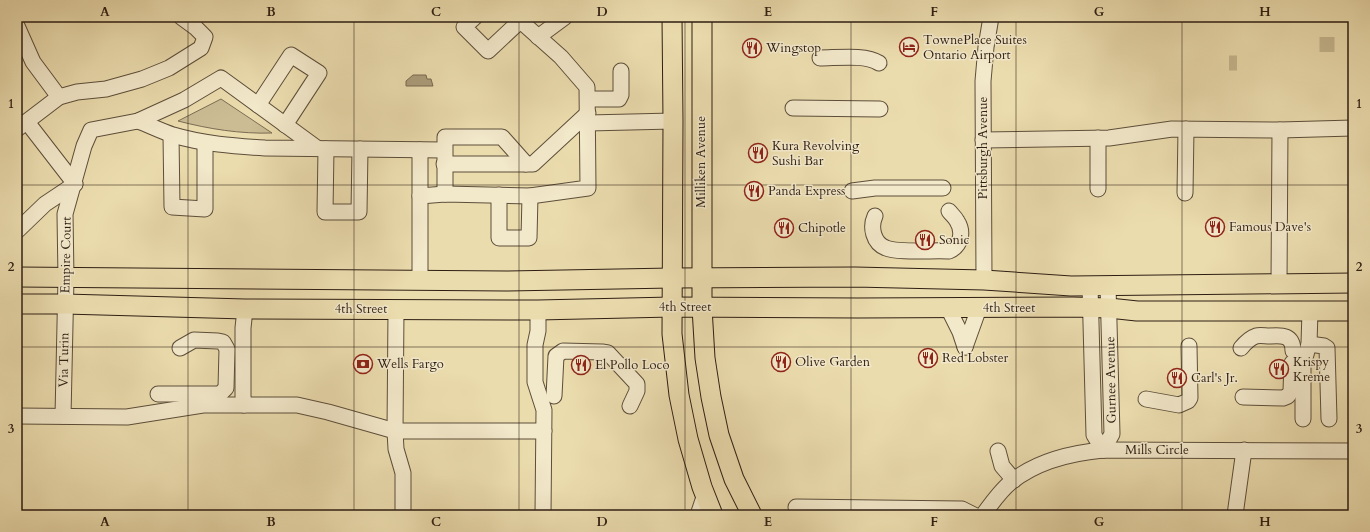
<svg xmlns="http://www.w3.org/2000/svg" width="1370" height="532" font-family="Cardo,serif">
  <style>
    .green { fill: #cbbc94; stroke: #7c6d54 }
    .water { fill: #ab9b79; stroke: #796950 }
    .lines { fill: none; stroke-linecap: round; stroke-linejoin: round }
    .minor-tunnel { stroke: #c5b68f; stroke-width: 15; stroke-dasharray: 15 8; stroke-linecap: butt }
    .minor-casing { stroke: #5d4e3a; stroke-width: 17 }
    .major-casing { stroke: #2e1e13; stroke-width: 21 }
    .minor { stroke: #f2e8ca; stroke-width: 15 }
    .major { stroke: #ebdcae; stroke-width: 19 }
    .grid { fill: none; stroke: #2e1e13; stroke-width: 1; stroke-opacity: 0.55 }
    .labels { text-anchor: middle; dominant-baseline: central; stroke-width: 3; stroke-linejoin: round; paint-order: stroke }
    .poi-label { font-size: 13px; fill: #2e1e13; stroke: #f2e8ca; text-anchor: start }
    .street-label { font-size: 13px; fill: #2e1e13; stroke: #f2e8ca }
    .neatline { fill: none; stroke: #2e1e13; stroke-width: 1.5 }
    .grid-label { font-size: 13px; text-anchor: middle; font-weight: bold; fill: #2e1e13 }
  </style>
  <rect width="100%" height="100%" fill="#ebdcae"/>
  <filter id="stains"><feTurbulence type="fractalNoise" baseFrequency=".005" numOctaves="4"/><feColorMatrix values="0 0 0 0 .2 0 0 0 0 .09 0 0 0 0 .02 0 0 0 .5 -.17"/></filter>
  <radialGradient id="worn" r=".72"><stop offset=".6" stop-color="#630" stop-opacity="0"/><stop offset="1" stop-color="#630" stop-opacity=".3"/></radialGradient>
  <path class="green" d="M221,99l51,34c-32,1 -63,-4 -94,-12z"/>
  <polygon class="water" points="413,75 426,75 427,79 431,79 433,86 406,86 406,81"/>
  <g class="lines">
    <g class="minor-tunnel">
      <polyline points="1327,37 1327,53"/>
      <polyline points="1229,63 1237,63"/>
    </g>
    <defs>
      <g id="minor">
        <polyline points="475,17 464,27 488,51 520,21"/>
        <polyline points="17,26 33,62 59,97"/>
        <polyline points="538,37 565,17"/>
        <path d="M820,58c17,0 45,-4 59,5"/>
        <polyline points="588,99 619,99 621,95 621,71"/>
        <polyline points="258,105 291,55 319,73 285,125"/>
        <polyline points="793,108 880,109"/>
        <path d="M138,121c11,4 23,10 35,14 30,9 61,11 92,13l179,2"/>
        <polyline points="27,122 75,184"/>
        <polyline points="588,123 673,121"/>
        <polyline points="17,129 59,97 77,92 106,89 142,79 169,68 201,48 205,37 196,28 181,17"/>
        <polyline points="171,135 172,207 205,209 205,143"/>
        <polyline points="1098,138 1098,189"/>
        <polyline points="983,140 1109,138 1172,129 1280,130 1353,128"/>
        <polyline points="326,149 325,212 359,212 360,149"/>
        <polyline points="444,164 533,164 588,113"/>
        <polyline points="852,191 875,188 943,188"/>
        <polyline points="1185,193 1186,129"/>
        <polyline points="445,194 445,137 502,137 526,164"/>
        <polyline points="499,195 499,238 529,238 530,196"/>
        <polyline points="420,196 445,194 530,196 588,188 587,87 561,57 516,17"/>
        <path d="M875,216c-5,11 -2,27 11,32 12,5 48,2 63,3 12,-5 15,-19 8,-30 -2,-4 -6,-7 -8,-10"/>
        <polyline points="17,231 45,204 75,184"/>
        <polyline points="984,280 983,81 986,47 991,17"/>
        <polyline points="420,281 420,150"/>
        <polyline points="1279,284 1280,130"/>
        <polyline points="1090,286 1094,435 1103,450"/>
        <polyline points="948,308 960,332 965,347"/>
        <polyline points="396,310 395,431 396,449 403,473 403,515"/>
        <polyline points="538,310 538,331 535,345 535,382 544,410 543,515"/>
        <polyline points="1309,344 1324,346 1327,348 1329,419"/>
        <polyline points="965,347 979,308"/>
        <path d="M1241,348c4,-5 9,-10 15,-12 4,-1 9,0 14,0 12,-1 23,-1 23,15"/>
        <polyline points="158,394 218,394 221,393 226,388 227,349 223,342 218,341 194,340 180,348"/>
        <polyline points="554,396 556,356 563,351 602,352 608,353 637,384 637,391 630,406"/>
        <polyline points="1243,397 1283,398 1288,396 1291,391 1292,363"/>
        <polyline points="1146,399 1179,405 1188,401 1190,398 1189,346"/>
        <polyline points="244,405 243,396 243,328 245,309"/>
        <polyline points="17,416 127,417 203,405 297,405 328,412 395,431 544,431"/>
        <polyline points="63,416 66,278 65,214 84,146 91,130 138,121 184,100 221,78 317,148"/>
        <polyline points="1303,419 1303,365 1309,344 1310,311"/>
        <polyline points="1103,450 1112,434 1108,286"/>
        <polyline points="998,451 1002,466 1014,480"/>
        <polyline points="796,507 962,509 974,515"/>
        <polyline points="698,515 705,494"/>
        <path d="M983,515c8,-11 17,-24 28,-33 26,-21 60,-29 92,-32l250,1"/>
        <polyline points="1235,515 1244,450"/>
      </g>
      <g id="major">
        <polyline points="672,17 673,121 672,334 679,395 688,439 702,487 713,515"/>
        <polyline points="702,17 702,308 705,358 711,397 719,435 734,479 752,515"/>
        <polyline points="17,277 506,281 672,278 855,277 984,280 1071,286 1353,283"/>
        <polyline points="17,304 65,304 245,309 538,310 672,307 858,308 1072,307 1109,308 1137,311 1353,311"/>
      </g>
    </defs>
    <use href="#minor" class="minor-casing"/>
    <use href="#major" class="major-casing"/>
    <use href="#minor" class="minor"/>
    <use href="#major" class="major"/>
  </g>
  <path class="grid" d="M188,17v498M354,17v498M519,17v498M685,17v498M851,17v498M1016,17v498M1182,17v498M17,185h1336M17,347h1336"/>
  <defs>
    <symbol id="hotel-ring" viewBox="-11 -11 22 22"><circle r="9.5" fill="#f2e8ca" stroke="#8f2418" stroke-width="1.5"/><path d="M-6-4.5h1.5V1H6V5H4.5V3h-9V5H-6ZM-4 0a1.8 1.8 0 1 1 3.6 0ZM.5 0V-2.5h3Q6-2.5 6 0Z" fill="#8f2418"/></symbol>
    <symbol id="restaurant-ring" viewBox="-11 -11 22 22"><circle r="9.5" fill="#f2e8ca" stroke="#8f2418" stroke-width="1.5"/><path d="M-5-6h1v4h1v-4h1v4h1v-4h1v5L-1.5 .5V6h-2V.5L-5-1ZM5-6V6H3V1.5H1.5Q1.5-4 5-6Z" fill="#8f2418"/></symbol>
    <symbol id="bank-ring" viewBox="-11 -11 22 22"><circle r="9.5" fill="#f2e8ca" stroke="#8f2418" stroke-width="1.5"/><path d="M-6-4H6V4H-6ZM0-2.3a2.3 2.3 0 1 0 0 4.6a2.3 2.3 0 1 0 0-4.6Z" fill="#8f2418"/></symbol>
  </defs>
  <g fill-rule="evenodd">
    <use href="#hotel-ring" x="898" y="36" width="22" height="22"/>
    <use href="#restaurant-ring" x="741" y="37" width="22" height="22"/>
    <use href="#restaurant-ring" x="747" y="142" width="22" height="22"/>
    <use href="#restaurant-ring" x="743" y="180" width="22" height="22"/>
    <use href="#restaurant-ring" x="1204" y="216" width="22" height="22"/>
    <use href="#restaurant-ring" x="773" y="217" width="22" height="22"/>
    <use href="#restaurant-ring" x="914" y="229" width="22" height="22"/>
    <use href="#restaurant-ring" x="917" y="347" width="22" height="22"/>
    <use href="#restaurant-ring" x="770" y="351" width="22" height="22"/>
    <use href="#bank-ring" x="352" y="353" width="22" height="22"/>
    <use href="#restaurant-ring" x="570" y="354" width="22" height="22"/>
    <use href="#restaurant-ring" x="1268" y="358" width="22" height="22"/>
    <use href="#restaurant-ring" x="1166" y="367" width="22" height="22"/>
  </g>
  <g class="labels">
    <g class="poi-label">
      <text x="923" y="40">TownePlace Suites<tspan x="923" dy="15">Ontario Airport</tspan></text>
      <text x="766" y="48">Wingstop</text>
      <text x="772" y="146">Kura Revolving<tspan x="772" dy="15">Sushi Bar</tspan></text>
      <text x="768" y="191">Panda Express</text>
      <text x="1229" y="227">Famous Dave's</text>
      <text x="798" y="228">Chipotle</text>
      <text x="939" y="240">Sonic</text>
      <text x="942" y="358">Red Lobster</text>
      <text x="795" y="362">Olive Garden</text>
      <text x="1293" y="362">Krispy<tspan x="1293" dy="15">Kreme</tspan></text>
      <text x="377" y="364">Wells Fargo</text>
      <text x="595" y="365">El Pollo Loco</text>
      <text x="1191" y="378">Carl's Jr.</text>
    </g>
    <g class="street-label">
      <text transform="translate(983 148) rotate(-90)">Pittsburgh Avenue</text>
      <text transform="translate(701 162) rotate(-90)">Milliken Avenue</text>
      <text transform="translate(66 255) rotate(-89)">Empire Court</text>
      <text x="685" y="307">4th Street</text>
      <text x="1009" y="308">4th Street</text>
      <text x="361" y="309">4th Street</text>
      <text transform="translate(64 360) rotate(-89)">Via Turin</text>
      <text transform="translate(1111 380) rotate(-91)">Gurnee Avenue</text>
      <text x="1157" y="450">Mills Circle</text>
    </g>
  </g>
  <rect width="1370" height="532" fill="none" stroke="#ebdcae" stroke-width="44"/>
  <rect x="22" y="22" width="1326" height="488" class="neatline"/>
  <g class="grid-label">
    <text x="105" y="16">A</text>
    <text x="271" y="16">B</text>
    <text x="436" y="16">C</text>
    <text x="602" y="16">D</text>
    <text x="768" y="16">E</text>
    <text x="934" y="16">F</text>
    <text x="1099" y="16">G</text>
    <text x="1265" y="16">H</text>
    <text x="11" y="108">1</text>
    <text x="1359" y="108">1</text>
    <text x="11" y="271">2</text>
    <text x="1359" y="271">2</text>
    <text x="11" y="433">3</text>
    <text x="1359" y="433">3</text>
    <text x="105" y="526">A</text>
    <text x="271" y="526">B</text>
    <text x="436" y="526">C</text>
    <text x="602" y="526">D</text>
    <text x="768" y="526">E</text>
    <text x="934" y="526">F</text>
    <text x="1099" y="526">G</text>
    <text x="1265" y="526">H</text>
  </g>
  <rect width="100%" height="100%" filter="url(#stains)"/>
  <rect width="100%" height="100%" fill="url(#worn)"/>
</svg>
